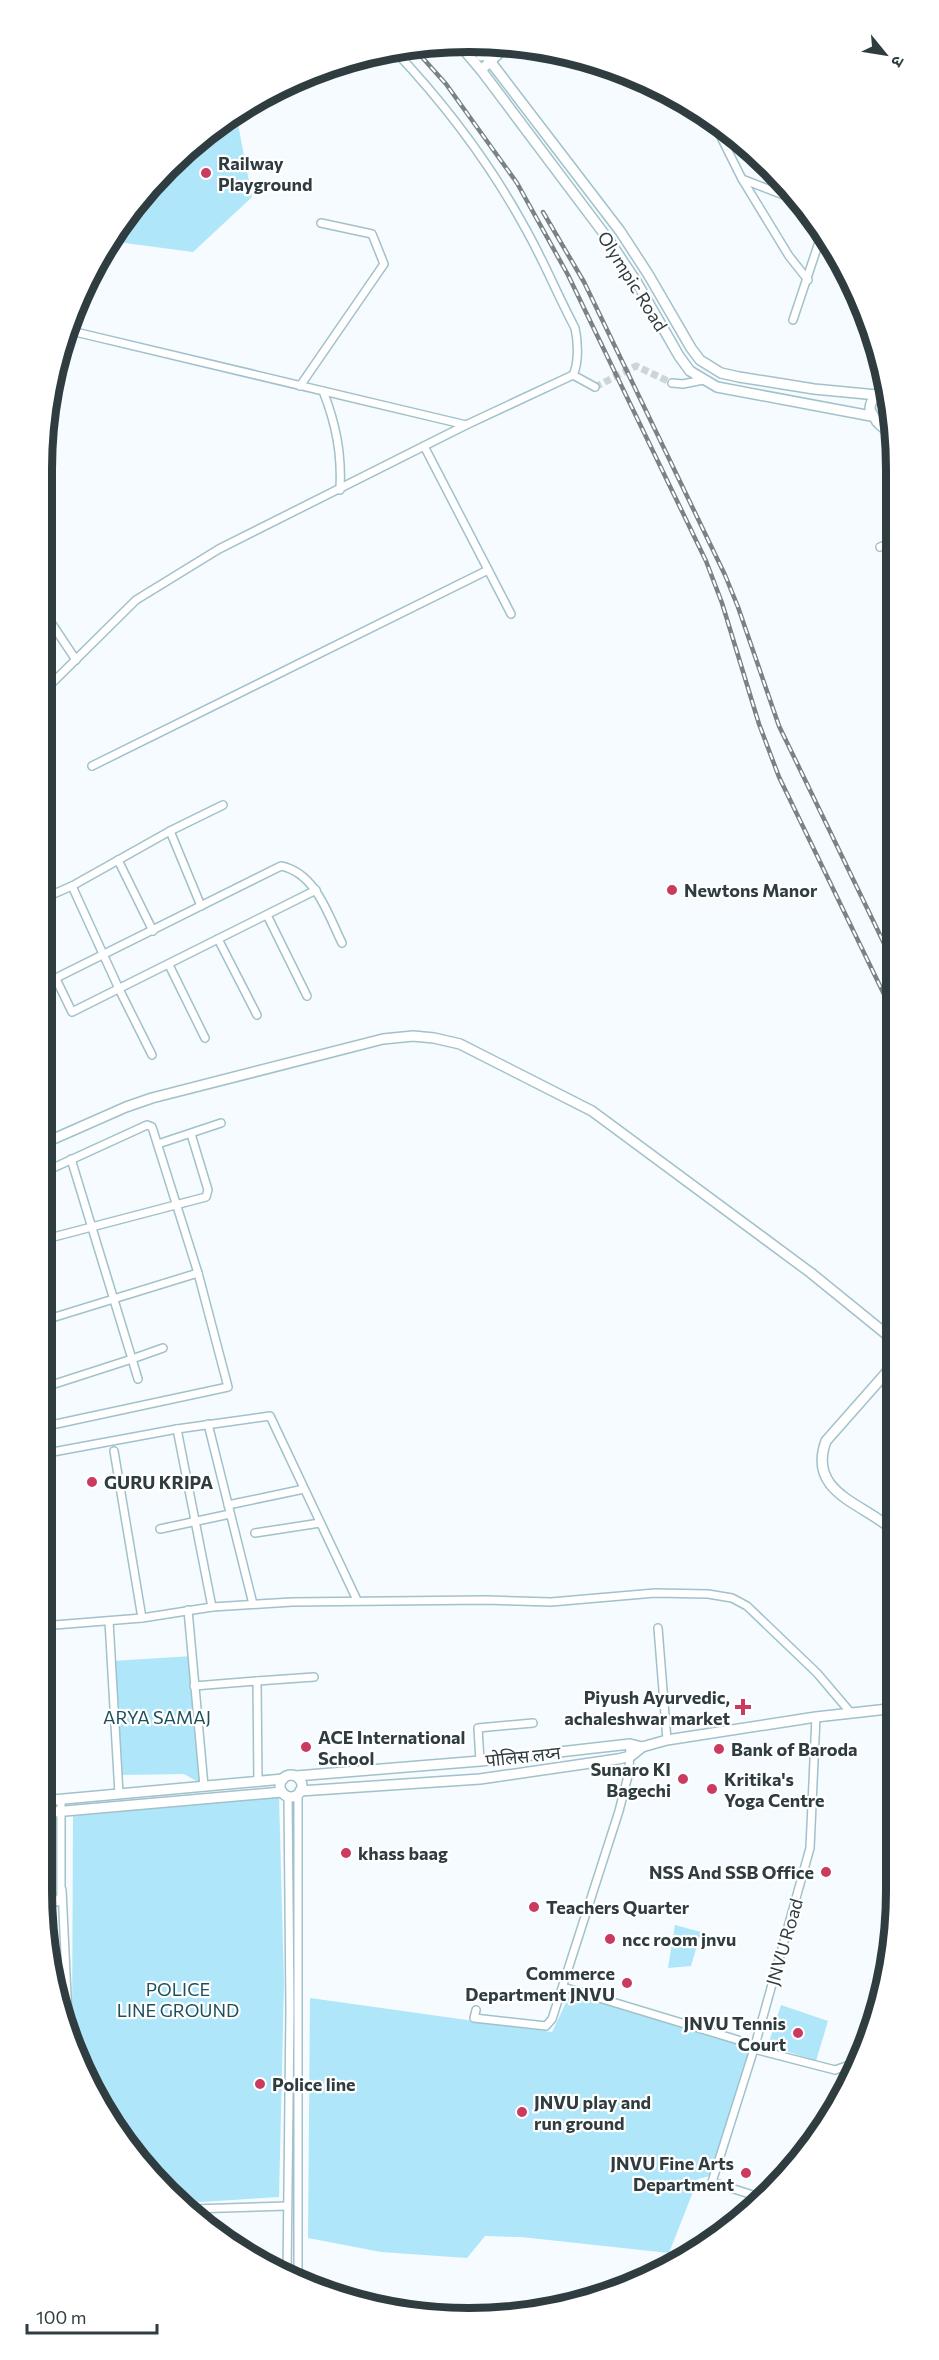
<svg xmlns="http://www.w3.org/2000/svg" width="939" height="2360" font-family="Commissioner,'Noto Sans Devanagari',sans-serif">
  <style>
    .green { fill: #afe6f9 }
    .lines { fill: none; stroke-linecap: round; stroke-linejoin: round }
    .street-tunnel { stroke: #cdd5d8; stroke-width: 7; stroke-dasharray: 7 3.5; stroke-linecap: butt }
    .street-casing { stroke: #a1c1cb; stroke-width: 10 }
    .secondary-casing { stroke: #a1c1cb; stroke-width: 12 }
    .street { stroke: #fff; stroke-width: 7 }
    .secondary { stroke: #fff; stroke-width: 9 }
    .rail-casing { stroke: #788386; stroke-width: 4.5 }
    .rail { stroke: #fff; stroke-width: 2; stroke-dasharray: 7; stroke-linecap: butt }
    .poi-dot { fill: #ca3b5f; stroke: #fff; stroke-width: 2 }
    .labels { text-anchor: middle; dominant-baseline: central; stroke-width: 4.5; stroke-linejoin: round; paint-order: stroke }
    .poi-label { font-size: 18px; font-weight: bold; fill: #2f3c40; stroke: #fff; text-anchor: start }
    .street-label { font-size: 18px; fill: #2f3c40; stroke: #fff }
    .park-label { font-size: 18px; fill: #1d4f5d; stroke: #fff }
    .rim { fill: none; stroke: #2f3c40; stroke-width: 8 }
  </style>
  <rect width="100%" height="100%" fill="#f5fbfe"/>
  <g class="green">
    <polygon points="236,114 252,197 193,252 110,241 131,209 188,148"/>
    <polygon points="192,1656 202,1784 184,1774 121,1775 112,1661"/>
    <polygon points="279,1797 284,1983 279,2197 185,2203 148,2172 99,2104 72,2044 73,1816"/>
    <polygon points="675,1925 701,1932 691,1966 668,1968"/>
    <polygon points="572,1990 754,2049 714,2175 698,2179 669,2253 521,2237 485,2236 467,2258 381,2252 308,2238 310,1998 552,2032"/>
    <polygon points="781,2005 828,2021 816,2061 768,2045"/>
  </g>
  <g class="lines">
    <polyline class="street-tunnel" points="595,387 636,366 672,383"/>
    <defs>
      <g id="street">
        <polyline points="711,117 742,179 799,201"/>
        <polyline points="742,179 789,256 808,280"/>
        <polyline points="793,320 821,236"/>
        <polyline points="67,330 466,425"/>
        <polyline points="573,375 595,387"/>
        <polyline points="672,383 683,384 703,380"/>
        <polyline points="300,386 384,264 372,234 321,223"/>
        <path d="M323,391c13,33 19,63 17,99"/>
        <polyline points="424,446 511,614"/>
        <polyline points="880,547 894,541"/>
        <polyline points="42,609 76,660"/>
        <path d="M42,693l94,-93 83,-51 247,-124 107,-50c6,-12 5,-34 2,-47 -18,-34 -32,-69 -51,-102 -35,-64 -80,-123 -130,-176"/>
        <polyline points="92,766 488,570"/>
        <polyline points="170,831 201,906"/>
        <polyline points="118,860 153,931"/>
        <polyline points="72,886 119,989 152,1055"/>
        <polyline points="42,899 72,886 170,831 223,805"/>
        <polyline points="267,915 307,996"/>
        <polyline points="218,939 257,1015"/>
        <polyline points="169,965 205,1038"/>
        <polyline points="56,979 72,1012 316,890"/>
        <path d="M42,985l239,-119c35,7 47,49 61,77"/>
        <polyline points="158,1144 221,1123"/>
        <polyline points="42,1173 147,1125 152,1127 198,1273 228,1387 42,1427"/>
        <polyline points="42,1240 206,1197 208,1190 191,1134"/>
        <polyline points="42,1321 198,1273"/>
        <polyline points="138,1379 132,1359 163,1348"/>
        <polyline points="42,1388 132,1359 71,1159"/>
        <polyline points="208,1424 253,1604"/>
        <polyline points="177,1429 212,1607"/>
        <polyline points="114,1451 142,1618"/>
        <polyline points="42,1454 177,1429 270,1416 357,1600"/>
        <polyline points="228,1505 304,1489"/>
        <polyline points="160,1529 230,1514"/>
        <polyline points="255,1533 320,1523"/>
        <polyline points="188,1610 204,1786"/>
        <polyline points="109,1621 119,1794"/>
        <polyline points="42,1626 142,1618 212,1607 292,1602 486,1600 551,1602 655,1593 708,1594 732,1598 747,1606 817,1673 851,1713"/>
        <polyline points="658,1628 667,1740"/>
        <polyline points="257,1681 314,1677"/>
        <polyline points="194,1686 257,1681 258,1781"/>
        <polyline points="480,1761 478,1728 533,1723"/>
        <polyline points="42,1774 50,1812"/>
        <polyline points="62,1890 69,2037"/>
        <polyline points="44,1902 57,1902 61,1896 61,1800"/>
        <polyline points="563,1987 738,2040 754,2049 835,2070 855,2063 859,2065"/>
        <polyline points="476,2010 474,2018 546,2026 552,2019 619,1811 629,1772 630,1744"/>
        <polyline points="839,2102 855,2063"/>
        <polyline points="759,2197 712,2182 754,2049 810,1848 816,1717"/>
        <polyline points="192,2209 287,2206"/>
        <polyline points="287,2275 290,2010 288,1796"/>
        <polyline points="298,2280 298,1794"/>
      </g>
      <g id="secondary">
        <polyline points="459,44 481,70 608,239 636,281 679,356 690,371 717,387 871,416"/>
        <polyline points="477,44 620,231 648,274 691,348 700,360 721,373 739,377 814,389 877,395"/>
        <polyline points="481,56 496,43"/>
        <polyline points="481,70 508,45"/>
        <path d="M888,393c-11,0 -18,6 -18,17l7,12 8,2 8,-2"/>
        <polyline points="879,424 893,436"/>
        <polyline points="42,1144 126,1107 152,1098 383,1039 413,1036 434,1038 460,1044 592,1111 811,1273 891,1338 896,1349"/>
        <path d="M896,1350l-2,11 -8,12 -60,68c-20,54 42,63 70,92"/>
        <circle cx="291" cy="1786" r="11"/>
        <polyline points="296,1776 480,1761 630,1744 642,1747"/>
        <polyline points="300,1791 480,1779 618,1759 631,1756 642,1747 667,1740 816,1717 897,1708"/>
        <polyline points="42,1801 283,1779"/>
        <polyline points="42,1813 282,1792"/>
      </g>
    </defs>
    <use href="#street" class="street-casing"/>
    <use href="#secondary" class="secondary-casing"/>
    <use href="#street" class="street"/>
    <use href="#secondary" class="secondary"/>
    <defs>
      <g id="rail">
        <polyline points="412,46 446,84 517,183 568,275 706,561 722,603 759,724 779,777 895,1017"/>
        <polyline points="543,212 584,282 725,575 738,607 779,726 895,966"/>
      </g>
    </defs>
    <use href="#rail" class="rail-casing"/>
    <use href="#rail" class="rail"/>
  </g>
  <g class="poi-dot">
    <circle cx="206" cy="173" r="6"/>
    <circle cx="672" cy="890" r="6"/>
    <circle cx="92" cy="1482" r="6"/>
    <path d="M740 1698h6v6h6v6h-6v6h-6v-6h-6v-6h6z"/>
    <circle cx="306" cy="1747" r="6"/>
    <circle cx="719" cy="1749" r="6"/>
    <circle cx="683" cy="1779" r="6"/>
    <circle cx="712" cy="1789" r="6"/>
    <circle cx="346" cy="1853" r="6"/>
    <circle cx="826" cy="1872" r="6"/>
    <circle cx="534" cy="1907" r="6"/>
    <circle cx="610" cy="1939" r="6"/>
    <circle cx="627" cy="1983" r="6"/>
    <circle cx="798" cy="2033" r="6"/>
    <circle cx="260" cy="2084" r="6"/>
    <circle cx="522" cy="2112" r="6"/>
    <circle cx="746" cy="2173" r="6"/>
  </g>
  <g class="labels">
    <g class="poi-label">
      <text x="218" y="163">Railway<tspan x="218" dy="21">Playground</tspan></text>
      <text x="684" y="890">Newtons Manor</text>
      <text x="104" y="1482">GURU KRIPA</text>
      <text x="730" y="1697" text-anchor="end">Piyush Ayurvedic,<tspan x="730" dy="21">achaleshwar market</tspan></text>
      <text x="318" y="1737">ACE International<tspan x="318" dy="21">School</tspan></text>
      <text x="731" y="1749">Bank of Baroda</text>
      <text x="671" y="1769" text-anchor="end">Sunaro KI<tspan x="671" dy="21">Bagechi</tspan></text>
      <text x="724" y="1779">Kritika's<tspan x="724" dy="21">Yoga Centre</tspan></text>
      <text x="358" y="1853">khass baag</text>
      <text x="814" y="1872" text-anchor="end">NSS And SSB Office</text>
      <text x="546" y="1907">Teachers Quarter</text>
      <text x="622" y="1939">ncc room jnvu</text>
      <text x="615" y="1973" text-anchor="end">Commerce<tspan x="615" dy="21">Department JNVU</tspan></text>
      <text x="786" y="2023" text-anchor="end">JNVU Tennis<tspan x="786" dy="21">Court</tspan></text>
      <text x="272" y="2084">Police line</text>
      <text x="534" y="2102">JNVU play and<tspan x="534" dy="21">run ground</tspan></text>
      <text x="734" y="2163" text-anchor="end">JNVU Fine Arts<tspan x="734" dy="21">Department</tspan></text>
    </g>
    <g class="street-label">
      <text transform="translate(633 281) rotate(58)">Olympic Road</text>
      <text transform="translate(523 1756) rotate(-6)">पोलिस लय्न</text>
      <text transform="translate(784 1942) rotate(-74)">JNVU Road</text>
    </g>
    <g class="park-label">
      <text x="157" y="1717">ARYA SAMAJ</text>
      <text x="178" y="1989">POLICE<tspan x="178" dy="21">LINE GROUND</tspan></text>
    </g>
  </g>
  <path d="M0 0H939V2360H0ZM469 52H469A417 417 0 0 1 886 469V1891A417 417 0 0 1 469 2308H469A417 417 0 0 1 52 1891V469A417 417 0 0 1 469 52Z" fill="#fff" fill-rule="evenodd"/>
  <path class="rim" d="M469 52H469A417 417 0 0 1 886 469V1891A417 417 0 0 1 469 2308H469A417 417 0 0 1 52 1891V469A417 417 0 0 1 469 52Z"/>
  <g transform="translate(885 54) rotate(120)" stroke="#ffffff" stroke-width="4.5" paint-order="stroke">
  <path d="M0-4.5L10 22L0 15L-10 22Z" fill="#2f3c40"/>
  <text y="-9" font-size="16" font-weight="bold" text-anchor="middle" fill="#2f3c40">उ</text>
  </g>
  <path d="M27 2324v9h130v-9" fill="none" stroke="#2f3c40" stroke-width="3"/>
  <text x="36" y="2324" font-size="18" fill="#2f3c40" stroke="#ffffff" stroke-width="4.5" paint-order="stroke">100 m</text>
</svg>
